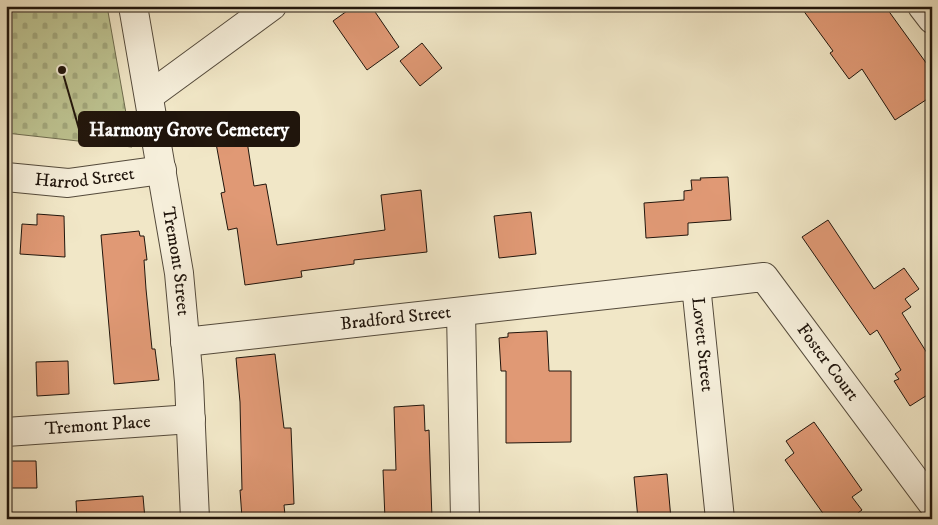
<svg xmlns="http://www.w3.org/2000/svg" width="938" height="525" font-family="'IM FELL DW Pica',serif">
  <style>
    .cemetery { fill: url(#cemetery-stones); stroke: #6f6c4f }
    .building { fill: #e09975; stroke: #20150c }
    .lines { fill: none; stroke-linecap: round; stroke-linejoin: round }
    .minor-casing { stroke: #544a3b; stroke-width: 30 }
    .tertiary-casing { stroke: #544a3b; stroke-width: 30 }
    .minor { stroke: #f6efdb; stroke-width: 28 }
    .tertiary { stroke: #f6efdb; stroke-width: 28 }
    .labels { text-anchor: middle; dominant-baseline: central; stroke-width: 4.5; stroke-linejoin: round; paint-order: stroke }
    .street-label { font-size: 18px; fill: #20150c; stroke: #f6efdb }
    .leader { fill: none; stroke: #20150c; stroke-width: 2 }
    .callout-dot { fill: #20150c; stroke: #f6efdb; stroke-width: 2 }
    .callout { fill: #20150c; stroke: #20150c; stroke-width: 2 }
    .callout-label { font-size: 19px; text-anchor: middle; font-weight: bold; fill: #fff }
  </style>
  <defs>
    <pattern id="cemetery-stones" width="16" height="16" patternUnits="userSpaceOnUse" patternTransform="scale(1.25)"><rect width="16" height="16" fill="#bec492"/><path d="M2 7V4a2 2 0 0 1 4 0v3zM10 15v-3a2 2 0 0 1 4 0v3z" fill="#a3a87d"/></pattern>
  </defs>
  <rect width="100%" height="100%" fill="#f1e7c7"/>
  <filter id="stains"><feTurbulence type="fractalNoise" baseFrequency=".004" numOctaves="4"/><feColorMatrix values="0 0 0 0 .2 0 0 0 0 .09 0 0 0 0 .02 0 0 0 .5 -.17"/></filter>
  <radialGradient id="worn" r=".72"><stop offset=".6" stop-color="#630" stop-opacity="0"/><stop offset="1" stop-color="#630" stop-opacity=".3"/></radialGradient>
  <polygon class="cemetery" points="6,6 107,6 132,147 6,133"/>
  <g class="building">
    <polygon points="354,6 371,6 399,47 367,70 333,21"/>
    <polygon points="800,6 885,6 932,71 932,96 895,120 862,69 849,79 830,53 833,51"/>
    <polygon points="422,43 442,68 420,86 400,61"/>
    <polygon points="244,122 254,186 266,184 277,245 385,230 381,195 421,190 427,252 354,260 354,264 301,271 302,277 245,285 237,228 228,230 221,193 225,192 213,127"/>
    <polygon points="728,177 731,220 688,223 688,235 646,238 644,203 684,200 684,191 692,190 691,180 701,180 700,178"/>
    <polygon points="531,212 536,254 499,258 494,216"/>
    <polygon points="37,214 64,216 65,257 20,254 22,224 37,225"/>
    <polygon points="828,220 874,289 904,268 919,289 905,299 911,307 902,313 932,361 932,392 910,406 894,381 899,379 895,374 901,370 877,330 870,335 802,237"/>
    <polygon points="139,231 140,236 144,236 147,260 144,260 146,289 152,349 155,349 159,380 114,384 101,235"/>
    <polygon points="547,331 549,371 571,371 571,442 506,443 506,371 501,371 499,338 508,337 508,333"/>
    <polygon points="275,354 284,428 291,428 294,504 284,505 285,515 242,518 240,490 242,490 240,402 236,358"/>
    <polygon points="68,361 69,394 37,396 36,362"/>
    <polygon points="424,405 425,431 429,430 432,519 385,519 383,470 396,470 394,407"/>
    <polygon points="814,422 862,490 852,497 862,510 850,519 827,519 785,460 794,453 786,441"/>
    <polygon points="6,461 36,461 37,488 6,488"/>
    <polygon points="667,474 671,519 638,519 634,477"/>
    <polygon points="143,496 145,519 77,519 76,501"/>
  </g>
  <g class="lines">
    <defs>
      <g id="minor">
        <polyline points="922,6 932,19"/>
        <polyline points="149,96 272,6"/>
        <path id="s1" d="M6,177l62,6 94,-13"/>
        <path id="s2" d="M696,285l68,-8 168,226"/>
        <polyline points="461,312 465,519"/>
        <path id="s3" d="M185,342l511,-57 24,234"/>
        <path id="s4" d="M6,432l185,-13"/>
      </g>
      <g id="tertiary">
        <path id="s5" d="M133,6l46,267 10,109 6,137"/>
      </g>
    </defs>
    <use href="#minor" class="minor-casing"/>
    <use href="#tertiary" class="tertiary-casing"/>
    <use href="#minor" class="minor"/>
    <use href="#tertiary" class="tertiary"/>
  </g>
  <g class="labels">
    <g class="street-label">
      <text stroke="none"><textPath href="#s1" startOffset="79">Harrod Street</textPath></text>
      <text stroke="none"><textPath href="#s5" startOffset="259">Tremont Street</textPath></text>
      <text stroke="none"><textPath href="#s3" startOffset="212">Bradford Street</textPath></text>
      <text stroke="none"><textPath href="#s3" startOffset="574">Lovett Street</textPath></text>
      <text stroke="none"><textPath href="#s2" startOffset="175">Foster Court</textPath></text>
      <text stroke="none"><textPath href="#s4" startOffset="92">Tremont Place</textPath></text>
    </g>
  </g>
  <path class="leader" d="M62 70L79 129"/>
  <circle class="callout-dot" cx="62" cy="70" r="5"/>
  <rect class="callout" x="79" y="112" width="220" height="34" rx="5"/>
  <g class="callout-label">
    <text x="189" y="136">Harmony Grove Cemetery</text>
  </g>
  <rect width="938" height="525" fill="none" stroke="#f1e7c7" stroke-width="25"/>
  <rect x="8" y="8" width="923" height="510" fill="none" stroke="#20150c" stroke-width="2.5"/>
  <rect x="12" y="12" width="913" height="500" fill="none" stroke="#20150c"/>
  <rect width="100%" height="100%" filter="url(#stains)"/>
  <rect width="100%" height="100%" fill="url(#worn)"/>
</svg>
